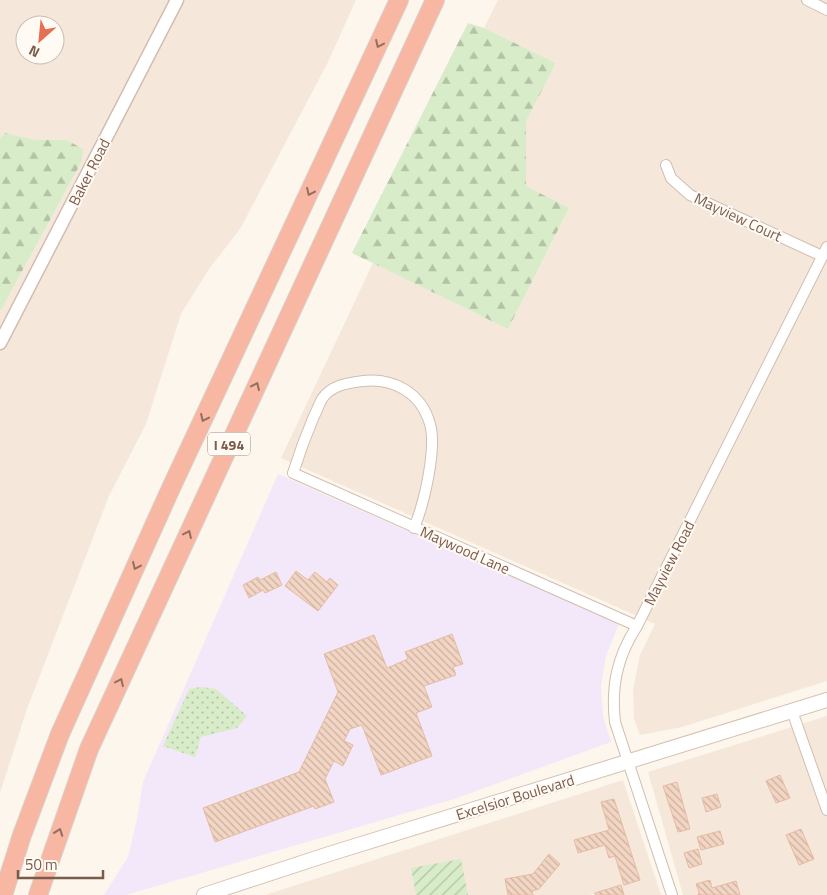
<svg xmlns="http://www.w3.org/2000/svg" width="827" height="895" font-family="'Titillium Web',sans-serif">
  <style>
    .residential { fill: #f5e8da; fill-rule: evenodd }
    .education { fill: #f3e8fa }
    .forest { fill: url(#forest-firs) }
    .park { fill: url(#park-dots) }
    .garden { fill: url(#garden-furrows) }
    .building { fill: url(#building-back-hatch); stroke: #e6bba3 }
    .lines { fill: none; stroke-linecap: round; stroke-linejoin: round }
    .minor-casing { stroke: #d1beb0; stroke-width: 12 }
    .tertiary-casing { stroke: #d1beb0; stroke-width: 15 }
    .secondary-casing { stroke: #d6c0b0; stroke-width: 16 }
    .motorway-casing { stroke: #dad1cd; stroke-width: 20 }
    .minor { stroke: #fff; stroke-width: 10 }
    .tertiary { stroke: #fff; stroke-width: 12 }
    .secondary { stroke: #fff; stroke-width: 14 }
    .motorway { stroke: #f7b7a3; stroke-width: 18 }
    .oneway { stroke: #936e5e }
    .labels { text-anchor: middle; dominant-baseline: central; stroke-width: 4; stroke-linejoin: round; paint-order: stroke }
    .shield { fill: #fffaf3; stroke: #a28b7f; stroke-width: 1 }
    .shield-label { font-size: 14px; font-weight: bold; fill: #7a5c4d }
    .street-label { font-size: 15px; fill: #7a5c4d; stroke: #fffaf3 }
  </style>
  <defs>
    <pattern id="forest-firs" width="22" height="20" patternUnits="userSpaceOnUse" patternTransform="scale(1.25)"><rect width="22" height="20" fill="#d8ecc9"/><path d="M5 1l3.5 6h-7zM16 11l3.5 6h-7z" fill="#b4c2a5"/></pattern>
    <pattern id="park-dots" width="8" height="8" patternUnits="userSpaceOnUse" patternTransform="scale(1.25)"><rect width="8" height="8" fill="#d8ecc9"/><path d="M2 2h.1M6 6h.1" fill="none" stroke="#b4c2a5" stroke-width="1.8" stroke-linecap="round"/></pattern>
    <pattern id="garden-furrows" width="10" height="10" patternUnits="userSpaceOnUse" patternTransform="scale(1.25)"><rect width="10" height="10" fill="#d8ecc9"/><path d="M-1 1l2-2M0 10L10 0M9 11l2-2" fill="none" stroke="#b4c2a5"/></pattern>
    <pattern id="building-back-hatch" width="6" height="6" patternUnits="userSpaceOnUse" patternTransform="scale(1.25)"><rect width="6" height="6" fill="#f3d5c3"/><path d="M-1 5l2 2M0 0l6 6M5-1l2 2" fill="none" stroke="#cab0a1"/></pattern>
  </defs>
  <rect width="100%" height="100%" fill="#fdf6ec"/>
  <g class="residential">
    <path d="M0,0h356l-29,64 -87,165 -31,40 -28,45 -35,110 -37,72 -82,213 -27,84v-481l82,-151 1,-12 -16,-9h-30l-32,-7 -5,5zM25,25h30v30h-30z"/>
    <polygon points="498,0 827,0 827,681 682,727 640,735 634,719 633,690 640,655 655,624 281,458 373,263 508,329 569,208 526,186 525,121 556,63 484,28"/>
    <polygon points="827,716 827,895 683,895 648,772"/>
    <polygon points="623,780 661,895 596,895 595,894 589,895 265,895"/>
  </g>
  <polygon class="education" points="278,474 619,624 606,656 601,686 603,716 611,742 454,799 126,895 104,895 128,857 137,819 143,782"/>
  <g class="forest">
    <polygon points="468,23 484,28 556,63 526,121 526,186 569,208 508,329 352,253"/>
    <polygon points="5,133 37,140 67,140 83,149 82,161 0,312 0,138"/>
  </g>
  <polygon class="park" points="201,687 216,689 247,716 237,728 201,737 195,757 163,746 189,689"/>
  <polygon class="garden" points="461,859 468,895 416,895 411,868"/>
  <g class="building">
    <polygon points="296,571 308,580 315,572 327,582 330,578 338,585 318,611 285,586"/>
    <polygon points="276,572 282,585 265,593 263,590 249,598 243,585 258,577 260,580"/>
    <polygon points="452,634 463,664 453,667 456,675 424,686 432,707 416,713 432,756 381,775 362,725 350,729 344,741 353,745 343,766 334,761 325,779 334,802 315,809 314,806 215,842 203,808 299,772 338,692 324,654 374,635 387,668 408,659 405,652"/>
    <polygon points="780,775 790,798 776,803 766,781"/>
    <polygon points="677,782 690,829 678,832 663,786"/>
    <polygon points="717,794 721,807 706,812 702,798"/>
    <polygon points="614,799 640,880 624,885 615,856 609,858 605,845 578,853 574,840 609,830 601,802"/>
    <polygon points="801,829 814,859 799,865 786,835"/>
    <polygon points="720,831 724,844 701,850 697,837"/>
    <polygon points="698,849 702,864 689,868 684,853"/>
    <polygon points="549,854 560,864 539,889 532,891 533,895 508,895 505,879 533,874"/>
    <polygon points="710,880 712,888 736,881 740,895 698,895 699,892 696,884"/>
    <polygon points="621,885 624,895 595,895 595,893"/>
  </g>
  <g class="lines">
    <defs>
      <g id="minor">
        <polyline points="807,0 827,10"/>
        <polyline points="666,165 671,178 690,195 822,256"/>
        <path d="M414,528c10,-24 23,-79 16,-104 -9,-32 -37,-46 -67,-43 -15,2 -32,4 -41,18 -3,5 -5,12 -8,17 -8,19 -15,38 -21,57l344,153"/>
        <polyline points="792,711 827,810"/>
        <path d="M672,895l-57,-173c-4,-36 2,-65 22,-96l190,-379"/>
      </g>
      <polyline id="tertiary" points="0,343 177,0"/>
      <polyline id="secondary" points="204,895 329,854 827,700"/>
      <g id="motorway">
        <polyline points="3,895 22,835 60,734 171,488 399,0"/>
        <polyline points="38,895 89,749 435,0"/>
      </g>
    </defs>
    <use href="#minor" class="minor-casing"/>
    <use href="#tertiary" class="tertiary-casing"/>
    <use href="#secondary" class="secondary-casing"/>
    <use href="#motorway" class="motorway-casing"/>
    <use href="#minor" class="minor"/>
    <use href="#tertiary" class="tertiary"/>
    <use href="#secondary" class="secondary"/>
    <use href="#motorway" class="motorway"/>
  </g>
  <defs><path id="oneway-chevron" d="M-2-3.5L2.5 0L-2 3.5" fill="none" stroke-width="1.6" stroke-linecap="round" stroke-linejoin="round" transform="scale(1.25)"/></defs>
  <g class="oneway">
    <use href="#oneway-chevron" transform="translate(379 44) rotate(115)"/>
    <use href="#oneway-chevron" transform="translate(310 192) rotate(115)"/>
    <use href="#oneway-chevron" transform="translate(256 386) rotate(-65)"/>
    <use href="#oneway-chevron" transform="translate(204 418) rotate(115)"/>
    <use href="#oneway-chevron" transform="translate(188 534) rotate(-65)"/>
    <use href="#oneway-chevron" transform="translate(136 566) rotate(115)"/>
    <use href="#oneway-chevron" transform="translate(120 682) rotate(-65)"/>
    <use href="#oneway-chevron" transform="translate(59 832) rotate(-70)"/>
  </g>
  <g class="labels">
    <rect class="shield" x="208" y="432.5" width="42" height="23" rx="4"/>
    <g class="shield-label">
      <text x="229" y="444">I 494</text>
    </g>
    <g class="street-label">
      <text transform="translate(89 172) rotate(-63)">Baker Road</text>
      <text transform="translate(738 217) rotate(25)">Mayview Court</text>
      <text transform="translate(465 550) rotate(24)">Maywood Lane</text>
      <text transform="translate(669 563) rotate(-63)">Mayview Road</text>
      <text transform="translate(515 797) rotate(-17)">Excelsior Boulevard</text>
    </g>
  </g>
  <g transform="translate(40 40) rotate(207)"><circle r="24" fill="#fffaf3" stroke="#cabbb1"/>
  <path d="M0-4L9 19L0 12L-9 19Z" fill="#e76f51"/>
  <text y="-8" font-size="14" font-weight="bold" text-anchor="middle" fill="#7a5c4d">N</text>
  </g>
  <path d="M18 870v8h85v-8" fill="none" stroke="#7a5c4d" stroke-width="2.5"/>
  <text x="25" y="870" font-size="15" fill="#7a5c4d" stroke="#fffaf3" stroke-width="4" paint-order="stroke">50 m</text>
</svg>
